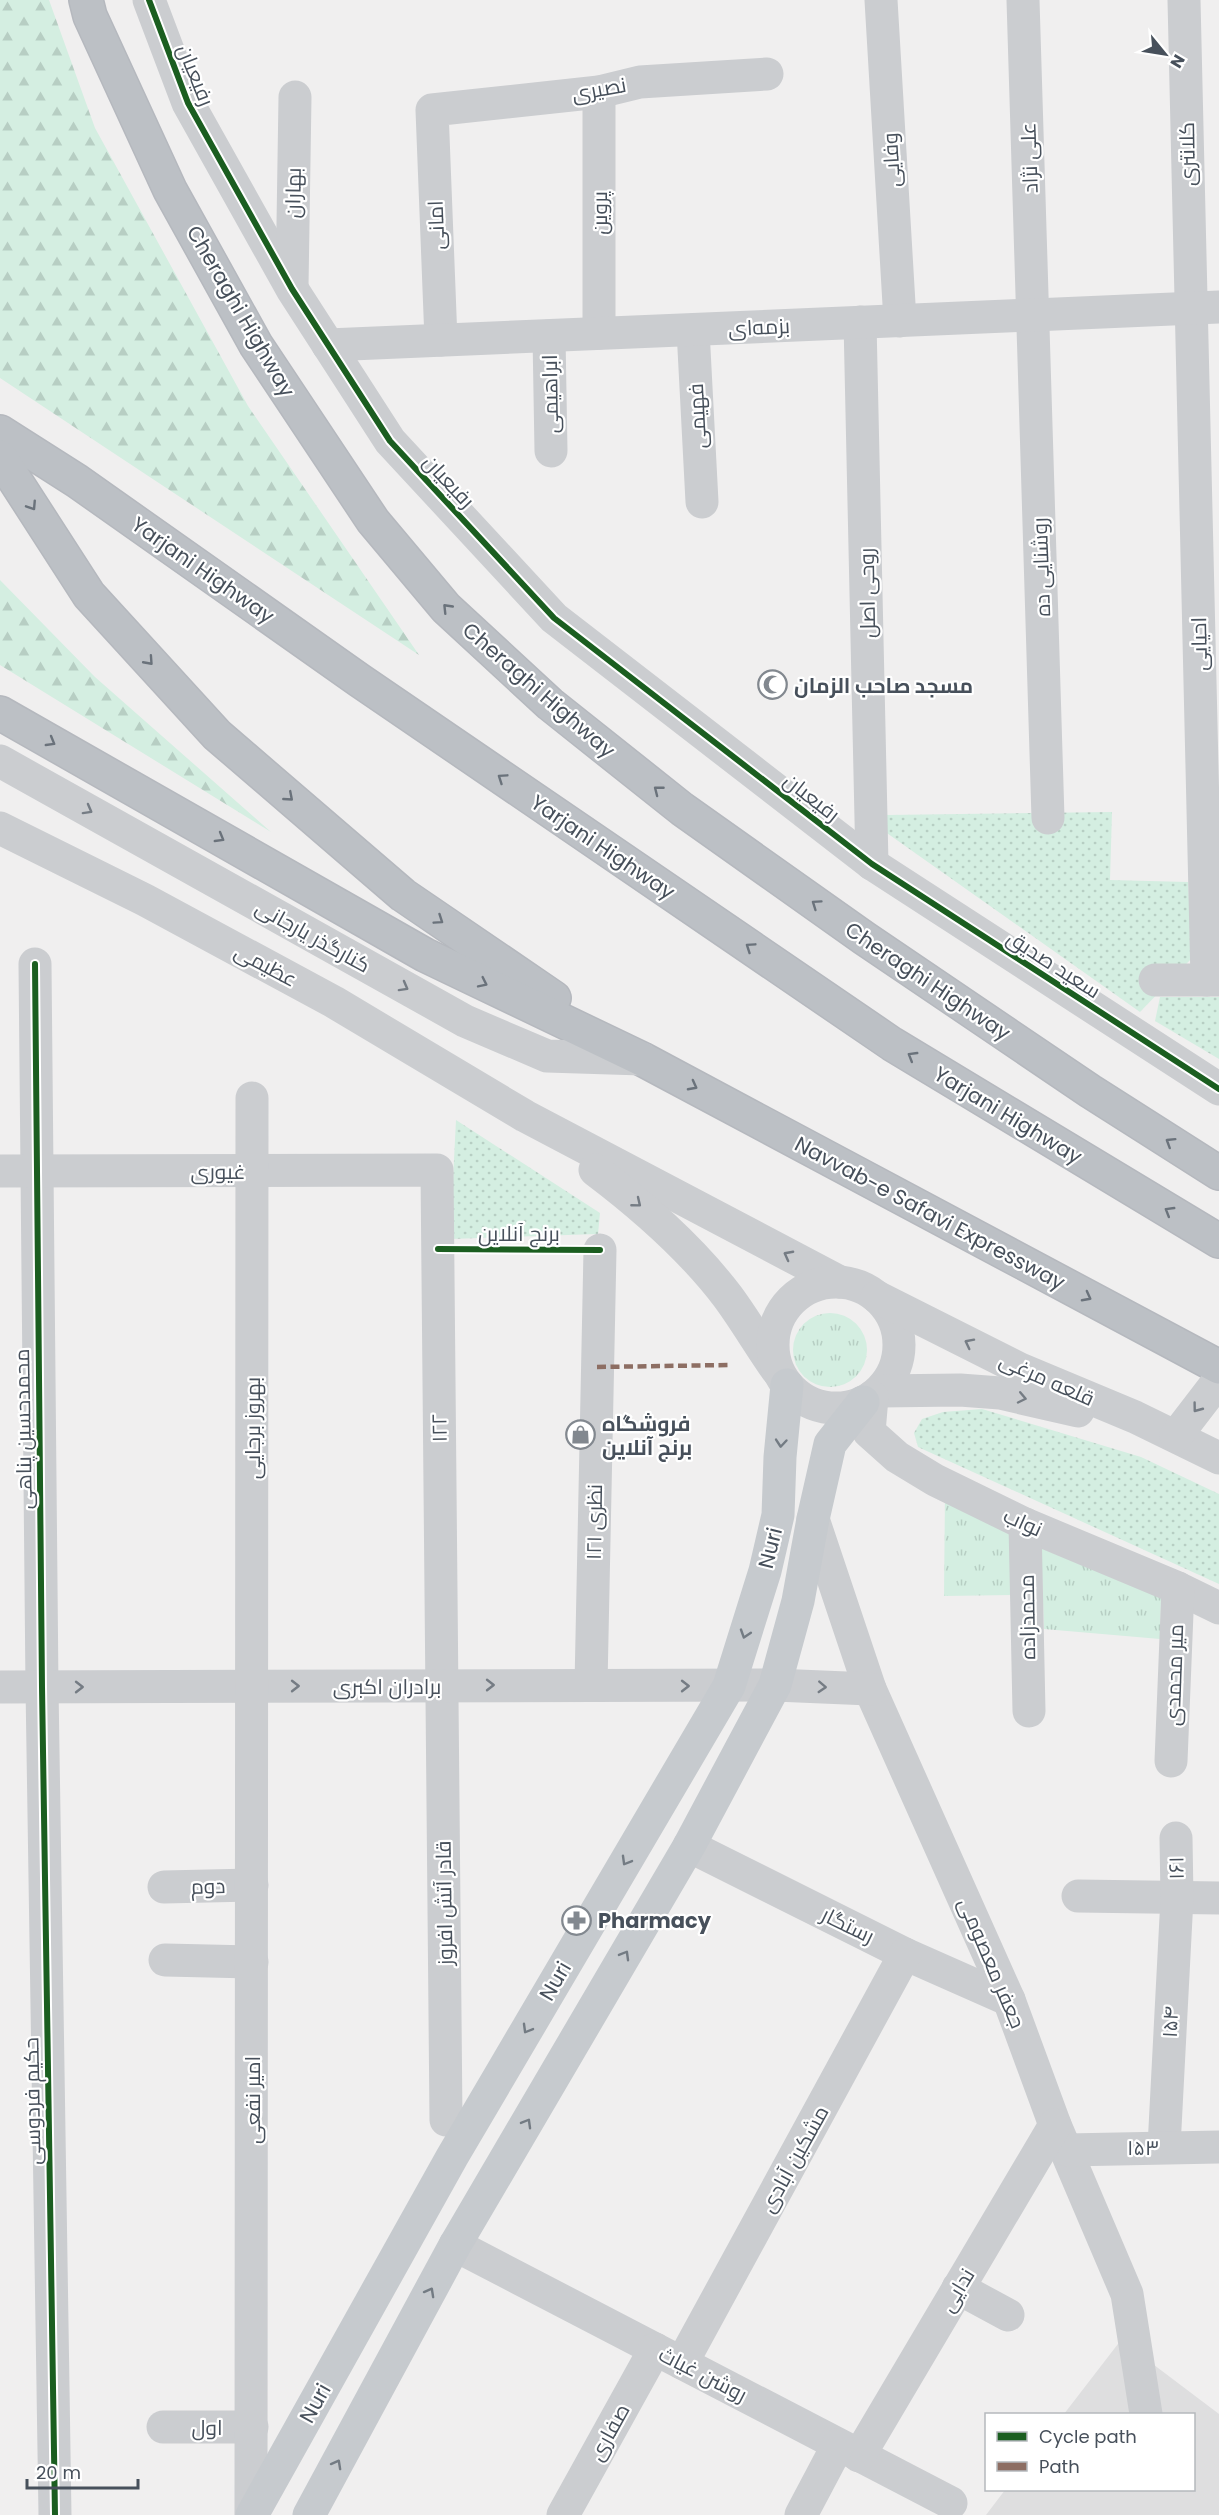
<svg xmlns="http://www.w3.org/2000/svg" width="1219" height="2515" font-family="Poppins,Cairo,sans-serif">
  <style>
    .education { fill: #dededf }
    .grass { fill: url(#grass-tufts) }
    .forest { fill: url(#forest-firs) }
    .park { fill: url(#park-dots) }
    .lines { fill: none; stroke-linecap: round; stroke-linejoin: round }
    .highway-casing { stroke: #b5b8be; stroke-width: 36 }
    .minor { stroke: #cbcdd0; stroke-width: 33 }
    .major { stroke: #c6cace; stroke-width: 33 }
    .highway { stroke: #bcc0c5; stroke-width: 33 }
    .quiet { stroke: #8d6e63; stroke-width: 4.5; stroke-dasharray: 9 4.5; stroke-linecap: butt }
    .cycleway-casing { stroke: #fff; stroke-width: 10 }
    .cycleway { stroke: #1b5e20; stroke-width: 6 }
    .oneway { stroke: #6a727b }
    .oneway2 { stroke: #757c84 }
    .oneway3 { stroke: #737b83 }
    .labels { text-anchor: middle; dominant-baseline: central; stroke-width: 4.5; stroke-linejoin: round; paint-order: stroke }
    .street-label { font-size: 21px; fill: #47505b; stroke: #fff }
    .poi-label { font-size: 21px; font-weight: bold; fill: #47505b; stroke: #fff; text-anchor: start }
  </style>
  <defs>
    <pattern id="grass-tufts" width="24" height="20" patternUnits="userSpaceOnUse" patternTransform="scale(1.5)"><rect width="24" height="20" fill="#d4eee1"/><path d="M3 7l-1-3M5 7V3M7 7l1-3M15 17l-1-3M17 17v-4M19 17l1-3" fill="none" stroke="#b7cec3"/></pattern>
    <pattern id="forest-firs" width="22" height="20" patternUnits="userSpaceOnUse" patternTransform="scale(1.5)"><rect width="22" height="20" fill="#d4eee1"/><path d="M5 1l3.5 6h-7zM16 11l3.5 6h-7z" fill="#b7cec3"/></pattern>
    <pattern id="park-dots" width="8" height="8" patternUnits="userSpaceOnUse" patternTransform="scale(1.5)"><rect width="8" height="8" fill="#d4eee1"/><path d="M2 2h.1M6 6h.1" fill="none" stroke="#b7cec3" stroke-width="1.8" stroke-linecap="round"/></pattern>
  </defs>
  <rect width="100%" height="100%" fill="#f0efef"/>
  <polygon class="education" points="1121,2340 1219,2414 1219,2515 986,2515 1005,2490 1194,2490 1194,2414 1064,2414"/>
  <g class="grass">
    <circle cx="830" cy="1350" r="37"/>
    <polygon points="945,1495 1009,1529 1013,1595 944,1596"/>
    <polygon points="1041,1548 1161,1598 1160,1639 1044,1629"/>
  </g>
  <g class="forest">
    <polygon points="0,0 49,0 95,128 248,406 419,655 0,378"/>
    <polygon points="0,580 95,677 271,832 0,665"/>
  </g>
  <g class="park">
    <polygon points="1112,812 1110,880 1188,882 1192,958 1140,1012 884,831 886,815"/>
    <polygon points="1160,997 1219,997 1219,1059 1155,1021"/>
    <polygon points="456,1120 600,1213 598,1234 450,1239"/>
    <polygon points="982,1409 1141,1457 1219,1494 1219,1584 918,1447 914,1433 922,1419 943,1412"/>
  </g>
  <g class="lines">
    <defs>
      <g id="highway">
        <polyline points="86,0 90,16 170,190 256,345 373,521 446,608 550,704 682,809 864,938 1090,1091 1219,1173"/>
        <polyline points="0,432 77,481 359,680 892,1044 1219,1241"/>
        <polyline points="0,457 89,595 217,735 403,895 554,998"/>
        <polyline points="0,713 425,955 642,1059 1219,1367"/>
      </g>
    </defs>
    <use href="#highway" class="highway-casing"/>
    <g class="minor">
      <polyline points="149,0 188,103 292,289 390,441 554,618 872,864 1219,1089"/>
      <polyline points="881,0 900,321"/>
      <polyline points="1023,0 1048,818"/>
      <polyline points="1184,0 1207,980"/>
      <polyline points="292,287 295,97"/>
      <polyline points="860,322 872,864"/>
      <polyline points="693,330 702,502"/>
      <polyline points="599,333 599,92"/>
      <polyline points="549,336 551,451"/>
      <polyline points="441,340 432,110 599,92 640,82 767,74"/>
      <polyline points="328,345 1219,307"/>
      <polyline points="0,761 465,1021 547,1056 642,1059"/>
      <polyline points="0,828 145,900 334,1002 525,1116 840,1282"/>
      <polyline points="35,964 42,1687 55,2515"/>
      <polyline points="1155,980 1219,980"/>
      <path d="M595,1170c49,37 96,78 133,127 17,23 32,49 49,73"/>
      <polyline points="0,1171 437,1170 446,2120"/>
      <circle cx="836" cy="1345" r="63"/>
      <polyline points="877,1297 1020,1369 1135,1417 1219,1458"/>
      <polyline points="880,1391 960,1390 1000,1393 1078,1411"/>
      <polyline points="872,1397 869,1432 897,1457 935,1480 1025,1524 1178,1588 1219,1608"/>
      <polyline points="1176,1436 1219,1380"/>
      <polyline points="813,1519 870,1689 1009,2000 1055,2125 1127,2294 1146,2414"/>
      <polyline points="1025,1524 1029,1711"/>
      <polyline points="591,1685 600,1250"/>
      <polyline points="0,1687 775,1685 870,1689"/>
      <polyline points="1171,1761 1178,1588"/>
      <polyline points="689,1846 905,1954 1009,2000"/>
      <polyline points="164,1887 252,1885"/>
      <polyline points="1078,1896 1219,1898"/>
      <polyline points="165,1960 252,1962"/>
      <polyline points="1164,2147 1177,1898 1176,1838"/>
      <polyline points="1067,2150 1219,2147"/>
      <polyline points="455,2245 951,2503"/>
      <polyline points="958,2288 1008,2315"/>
      <polyline points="682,2363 905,1954"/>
      <polyline points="163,2427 252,2427"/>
      <polyline points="859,2456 1055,2125"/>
      <polyline points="251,2515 252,1098"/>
      <polyline points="563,2515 655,2349"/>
      <polyline points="801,2515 838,2445"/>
    </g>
    <g class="major">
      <polyline points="252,2515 452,2157 729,1686 765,1571 778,1515 780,1457 787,1385"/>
      <polyline points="309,2515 455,2245 689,1846 775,1685 798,1601 813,1519 830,1444 863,1402"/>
    </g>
    <use href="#highway" class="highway"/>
    <polyline class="quiet" points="597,1367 728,1365"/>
    <defs>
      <g id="cycleway">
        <polyline points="149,0 188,103 292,289 390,441 554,618 872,864 1219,1089"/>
        <polyline points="35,964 42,1687 55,2515"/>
        <polyline points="438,1249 600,1250"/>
      </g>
    </defs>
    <use href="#cycleway" class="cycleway-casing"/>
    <use href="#cycleway" class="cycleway"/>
  </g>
  <defs><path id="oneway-chevron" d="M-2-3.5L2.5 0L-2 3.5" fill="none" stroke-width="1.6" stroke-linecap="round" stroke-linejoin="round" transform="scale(1.5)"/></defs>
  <g class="oneway">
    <use href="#oneway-chevron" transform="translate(32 506) rotate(57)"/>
    <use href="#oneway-chevron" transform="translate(447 608) rotate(-134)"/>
    <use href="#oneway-chevron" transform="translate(149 661) rotate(48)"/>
    <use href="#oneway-chevron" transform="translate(51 742) rotate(30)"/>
    <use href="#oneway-chevron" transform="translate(502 778) rotate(-146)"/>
    <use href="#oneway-chevron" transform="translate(658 790) rotate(-142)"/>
    <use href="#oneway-chevron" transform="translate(289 797) rotate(41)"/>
    <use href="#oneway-chevron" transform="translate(220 838) rotate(30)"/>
    <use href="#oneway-chevron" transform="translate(816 904) rotate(-145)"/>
    <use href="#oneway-chevron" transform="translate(439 920) rotate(34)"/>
    <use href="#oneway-chevron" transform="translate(750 947) rotate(-146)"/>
    <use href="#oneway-chevron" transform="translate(483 983) rotate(26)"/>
    <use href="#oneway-chevron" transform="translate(912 1056) rotate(-149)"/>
    <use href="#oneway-chevron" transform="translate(693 1086) rotate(28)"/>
    <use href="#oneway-chevron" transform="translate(1170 1142) rotate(-148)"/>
    <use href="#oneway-chevron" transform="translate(1169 1211) rotate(-149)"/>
    <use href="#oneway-chevron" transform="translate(1087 1297) rotate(28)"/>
  </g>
  <g class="oneway2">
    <use href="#oneway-chevron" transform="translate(88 810) rotate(29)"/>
    <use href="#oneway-chevron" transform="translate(404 987) rotate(29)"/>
    <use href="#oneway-chevron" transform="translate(637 1203) rotate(39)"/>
    <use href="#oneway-chevron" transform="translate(788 1255) rotate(-152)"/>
    <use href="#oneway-chevron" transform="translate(969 1343) rotate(-153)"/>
    <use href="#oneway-chevron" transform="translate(1022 1398) rotate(12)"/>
    <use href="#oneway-chevron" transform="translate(1197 1408) rotate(127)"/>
    <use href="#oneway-chevron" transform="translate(490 1685)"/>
    <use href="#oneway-chevron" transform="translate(295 1686)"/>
    <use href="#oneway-chevron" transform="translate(685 1686)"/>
    <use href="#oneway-chevron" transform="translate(79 1687)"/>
    <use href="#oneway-chevron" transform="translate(822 1687) rotate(3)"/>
  </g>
  <g class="oneway3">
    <use href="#oneway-chevron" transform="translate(781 1443) rotate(95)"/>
    <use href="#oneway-chevron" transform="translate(745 1634) rotate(108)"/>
    <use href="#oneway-chevron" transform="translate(626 1861) rotate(120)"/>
    <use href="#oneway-chevron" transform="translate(625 1955) rotate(-60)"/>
    <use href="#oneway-chevron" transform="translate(527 2029) rotate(120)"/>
    <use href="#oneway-chevron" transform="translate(527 2123) rotate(-60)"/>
    <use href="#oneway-chevron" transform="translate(430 2292) rotate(-61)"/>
    <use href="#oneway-chevron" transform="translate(337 2464) rotate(-61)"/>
  </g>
  <defs>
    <symbol id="mosque-ring" viewBox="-11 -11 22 22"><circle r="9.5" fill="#fff" stroke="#82888f" stroke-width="1.5"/><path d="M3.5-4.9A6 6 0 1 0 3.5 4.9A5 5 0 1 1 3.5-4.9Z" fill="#82888f"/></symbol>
    <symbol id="shop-ring" viewBox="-11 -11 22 22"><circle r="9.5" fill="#fff" stroke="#82888f" stroke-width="1.5"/><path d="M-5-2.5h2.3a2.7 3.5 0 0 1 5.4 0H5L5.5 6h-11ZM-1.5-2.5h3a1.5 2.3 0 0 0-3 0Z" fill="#82888f"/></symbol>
    <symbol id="pharmacy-ring" viewBox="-11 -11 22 22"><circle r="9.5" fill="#fff" stroke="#82888f" stroke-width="1.5"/><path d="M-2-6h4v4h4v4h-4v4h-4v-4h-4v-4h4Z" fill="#82888f"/></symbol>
  </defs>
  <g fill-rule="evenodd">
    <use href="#mosque-ring" x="756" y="668" width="33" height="33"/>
    <use href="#shop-ring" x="564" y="1418" width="33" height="33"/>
    <use href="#pharmacy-ring" x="560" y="1904" width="33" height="33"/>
  </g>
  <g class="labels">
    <g class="street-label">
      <text transform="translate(196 75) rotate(68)">رفیعیان</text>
      <text transform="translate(599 89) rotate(-10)">نصیری</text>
      <text transform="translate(1187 154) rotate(-91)">کلانتری</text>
      <text transform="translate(1029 158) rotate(-92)">علی نژاد</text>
      <text transform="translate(891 160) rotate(-93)">وفایی</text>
      <text transform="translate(293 193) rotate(-89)">بهاران</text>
      <text transform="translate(599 213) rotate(-90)">پروین</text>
      <text transform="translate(436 225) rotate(-92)">امانی</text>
      <text transform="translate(241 311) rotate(60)">Cheraghi Highway</text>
      <text transform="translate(759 327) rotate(-3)">بزمه‌ای</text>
      <text transform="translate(550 394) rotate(-91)">ابراهیمی</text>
      <text transform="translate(697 416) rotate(-93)">فهیمی</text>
      <text transform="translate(449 481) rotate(47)">رفیعیان</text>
      <text transform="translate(1041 567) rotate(-92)">روشنایی ده</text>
      <text transform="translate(203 570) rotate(35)">Yarjani Highway</text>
      <text transform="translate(867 593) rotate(-91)">روحی اصل</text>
      <text transform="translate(1199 644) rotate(-91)">احیایی</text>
      <text transform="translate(539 690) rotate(41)">Cheraghi Highway</text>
      <text transform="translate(812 797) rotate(38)">رفیعیان</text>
      <text transform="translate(603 847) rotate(34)">Yarjani Highway</text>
      <text transform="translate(313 936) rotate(29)">کنارگذر یارجانی</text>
      <text transform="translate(1054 964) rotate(33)">سعید صدیق</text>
      <text transform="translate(266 965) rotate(28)">عظیمی</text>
      <text transform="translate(928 981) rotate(34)">Cheraghi Highway</text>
      <text transform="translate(1008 1115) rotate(31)">Yarjani Highway</text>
      <text x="218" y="1171">غیوری</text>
      <text transform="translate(930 1213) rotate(28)">Navvab-e Safavi Expressway</text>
      <text x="519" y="1233">برنج آنلاین</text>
      <text transform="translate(1047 1379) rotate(24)">قلعه مرغی</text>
      <text transform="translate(252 1428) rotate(-90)">بهروز برجایی</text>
      <text transform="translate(439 1428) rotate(-91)">۱۲۲</text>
      <text transform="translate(23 1429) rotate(-91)">محمدحسین پناهی</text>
      <text transform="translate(594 1522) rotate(-89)">نظری ۱۲۱</text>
      <text transform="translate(1023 1522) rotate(24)">نواب</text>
      <text transform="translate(770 1548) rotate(-76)">Nuri</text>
      <text transform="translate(1027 1617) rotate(-91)">محمدزاده</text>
      <text transform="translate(1174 1675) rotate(-88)">میر محمدی</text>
      <text x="387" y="1686">برادران اکبری</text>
      <text transform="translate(1176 1868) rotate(-91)">۱۶۱</text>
      <text transform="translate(208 1886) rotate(-2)">دوم</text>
      <text transform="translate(444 1903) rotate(-91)">قادر آتش افروز</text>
      <text transform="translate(848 1925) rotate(26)">رستگار</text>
      <text transform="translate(992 1963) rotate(67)">جعفر معصومی</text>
      <text transform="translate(555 1981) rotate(-60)">Nuri</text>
      <text transform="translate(1170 2022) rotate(-87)">۱۵۴</text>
      <text transform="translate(252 2100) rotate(-90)">امیر نفعی</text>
      <text transform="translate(32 2101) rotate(-91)">حکیم فردوسی</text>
      <text x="1143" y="2147">۱۵۳</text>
      <text transform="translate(794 2159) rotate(-61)">مشکین آبادی</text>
      <text transform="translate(957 2290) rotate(-59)">ندایی</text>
      <text transform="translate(703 2374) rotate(27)">روشن غیاث</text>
      <text transform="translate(315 2403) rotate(-61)">Nuri</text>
      <text x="207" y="2427">اول</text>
      <text transform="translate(609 2432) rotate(-61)">صفاری</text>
    </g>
    <g class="poi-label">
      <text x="794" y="685">مسجد صاحب الزمان</text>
      <text x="602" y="1423">فروشگاه<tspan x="602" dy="24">برنج آنلاین</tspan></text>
      <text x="598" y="1920">Pharmacy</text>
    </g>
  </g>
  <rect x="985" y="2413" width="210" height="78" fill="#ffffff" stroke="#b5b9bd" stroke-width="1.5"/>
  <rect x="997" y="2432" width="30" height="9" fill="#1b5e20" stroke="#b5b9bd" stroke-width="1.5"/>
  <text x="1039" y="2443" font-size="18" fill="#47505b">Cycle path</text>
  <rect x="997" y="2462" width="30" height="9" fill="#8d6e63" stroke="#b5b9bd" stroke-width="1.5"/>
  <text x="1039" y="2473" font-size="18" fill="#47505b">Path</text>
  <g transform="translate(1165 54) rotate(120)" stroke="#ffffff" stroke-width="4.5" paint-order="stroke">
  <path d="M0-4.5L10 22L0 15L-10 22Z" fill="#47505b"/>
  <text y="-9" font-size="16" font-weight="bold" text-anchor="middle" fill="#47505b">N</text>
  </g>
  <path d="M27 2479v9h111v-9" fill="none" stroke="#47505b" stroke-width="3"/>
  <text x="36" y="2479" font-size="18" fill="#47505b" stroke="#ffffff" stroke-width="4.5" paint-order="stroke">20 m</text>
</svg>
